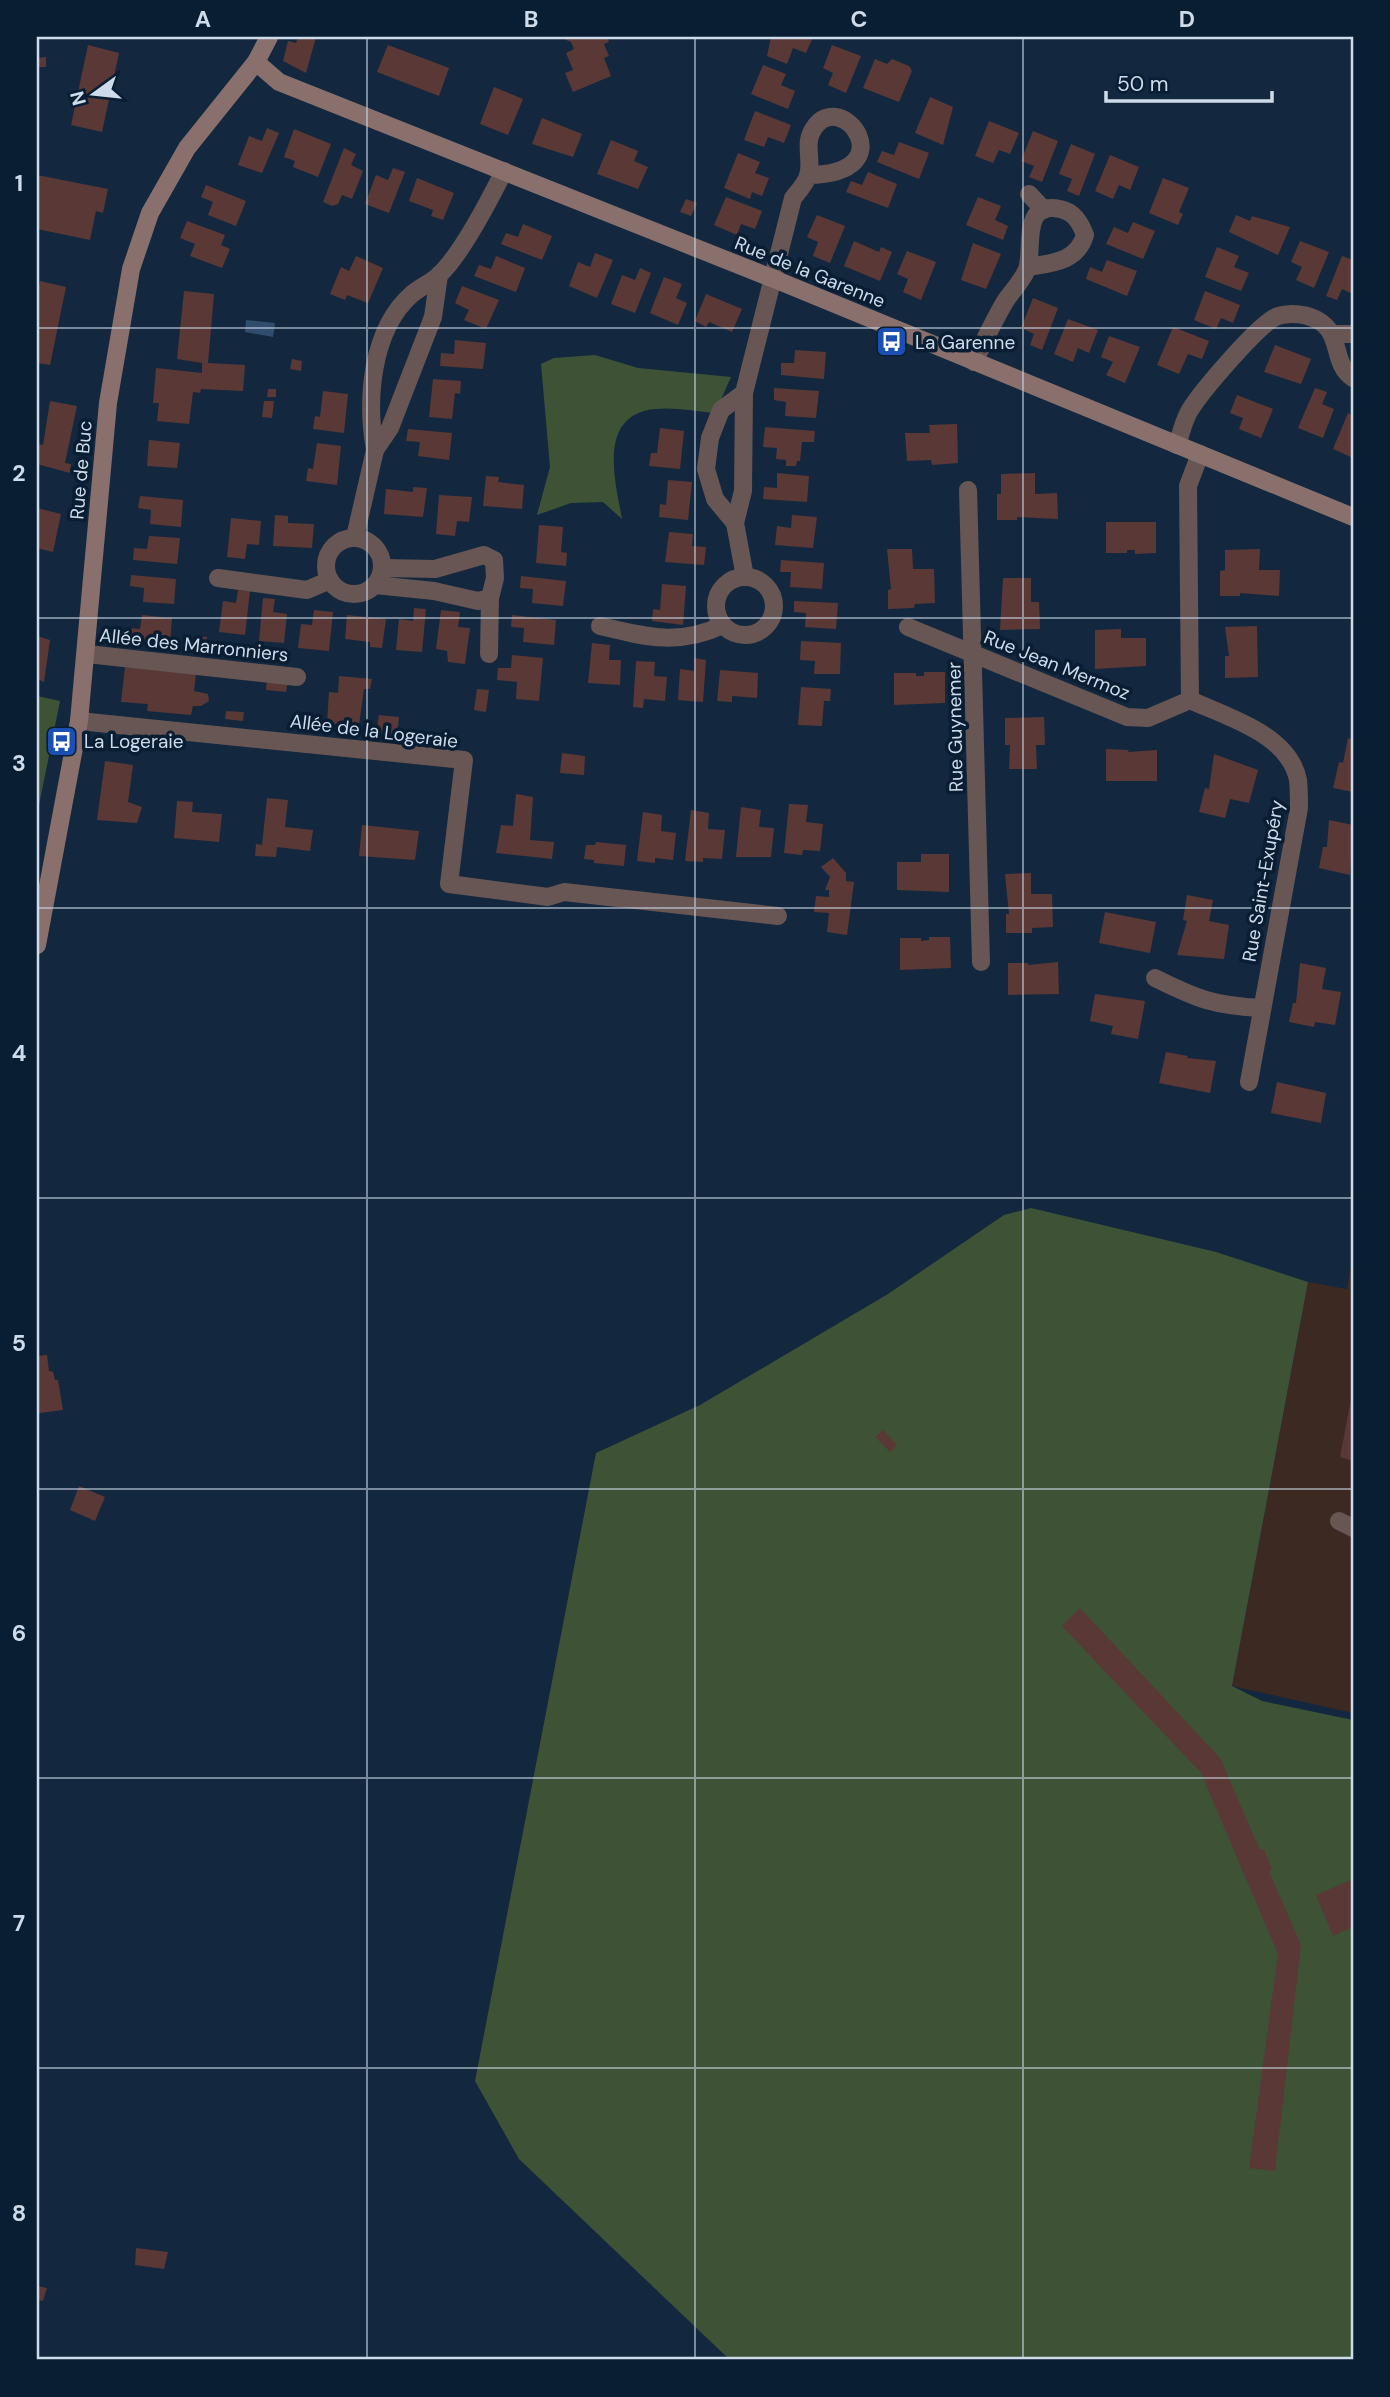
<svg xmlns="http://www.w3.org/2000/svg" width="1390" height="2397" font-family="'DM Sans',sans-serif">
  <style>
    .industrial { fill: #3b2922 }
    .green { fill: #3e5335 }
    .water { fill: #314d6d }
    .building { fill: #5a3836 }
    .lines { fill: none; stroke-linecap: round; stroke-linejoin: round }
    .street { stroke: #675654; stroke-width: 18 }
    .secondary { stroke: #8a706d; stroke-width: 18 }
    .grid { fill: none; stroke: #cedbea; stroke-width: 2; stroke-opacity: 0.55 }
    .labels { text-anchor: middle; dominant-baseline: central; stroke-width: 7; stroke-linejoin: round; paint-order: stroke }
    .street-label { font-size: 19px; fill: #cedbea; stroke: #091e33 }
    .poi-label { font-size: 19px; fill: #cedbea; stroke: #091e33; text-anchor: start }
    .neatline { fill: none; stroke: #cedbea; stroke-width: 2.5 }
    .grid-label { font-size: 23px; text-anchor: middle; font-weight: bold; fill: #cedbea }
  </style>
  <rect width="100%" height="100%" fill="#13283e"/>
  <polygon class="industrial" points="1353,1255 1353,1713 1232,1686 1308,1282 1347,1289"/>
  <g class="green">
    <path d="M595,355l43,13 93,9 -16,36c-19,-2 -41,-6 -60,-4 -58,6 -40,71 -33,110l-19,-17 -32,1 -34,12 13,-48 -9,-103 13,-6z"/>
    <polygon points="37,696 60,701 37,815"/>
    <polygon points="1031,1208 1216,1252 1308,1282 1232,1686 1262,1701 1353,1720 1353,2360 730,2360 519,2159 475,2081 596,1453 700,1405 888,1294 1004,1215"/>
  </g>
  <polygon class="water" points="246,320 275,323 273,337 245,332"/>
  <g class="building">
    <polygon points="298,37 316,37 306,73 283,61 288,41 296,43"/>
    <polygon points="559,37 607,37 609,42 604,44 609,56 604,58 611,76 573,92 565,73 573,70 566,53 574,49 571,42"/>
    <polygon points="771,37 813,37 806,53 793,48 787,64 767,56"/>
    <polygon points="88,45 119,53 102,132 71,125"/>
    <polygon points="388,45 449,68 439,96 377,72"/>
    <polygon points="832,45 861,56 846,93 828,85 833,73 823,68"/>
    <polygon points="46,57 46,67 37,67 37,58"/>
    <polygon points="875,59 887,64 892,59 909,66 912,71 899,102 863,88"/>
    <polygon points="763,65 786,74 781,85 795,91 788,109 751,94"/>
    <polygon points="494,87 523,99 508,135 480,124"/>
    <polygon points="930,97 953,107 943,145 915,133"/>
    <polygon points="755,111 791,125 784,143 768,137 764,147 744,140"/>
    <polygon points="542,118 582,134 573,157 532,144"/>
    <polygon points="989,121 1019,133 1010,154 999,150 993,163 975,156"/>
    <polygon points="267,128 279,133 262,173 238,165 249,136 262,141"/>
    <polygon points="294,129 331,144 318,177 293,167 295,161 284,157"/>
    <polygon points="1033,131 1058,141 1042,182 1029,177 1034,166 1021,161"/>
    <polygon points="611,140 638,151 634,161 648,167 638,189 597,174"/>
    <polygon points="899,142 929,153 919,179 877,162 882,151 894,155"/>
    <polygon points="1071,144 1095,154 1079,196 1067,191 1072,179 1059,174"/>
    <polygon points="344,148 356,154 351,165 363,171 352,199 342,195 338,204 332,206 323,202"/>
    <polygon points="738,153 760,162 755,173 769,178 762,196 752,192 750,199 724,188"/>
    <polygon points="1110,155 1139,167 1130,190 1119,185 1113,199 1095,191"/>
    <polygon points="393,168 405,172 389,213 365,204 376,175 388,180"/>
    <polygon points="868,172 897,184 888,208 846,192 851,181 862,185"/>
    <polygon points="37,175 108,189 103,213 96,211 90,240 37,229"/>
    <polygon points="417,178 454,193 443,220 431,216 433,210 409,201"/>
    <polygon points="1163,178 1189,188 1179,212 1183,214 1178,225 1149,213"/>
    <polygon points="206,185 246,201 236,226 208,215 213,202 201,197"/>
    <polygon points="726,197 762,211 755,229 741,224 737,235 714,225"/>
    <polygon points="978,197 1001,206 995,220 1008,226 1003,240 966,225"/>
    <polygon points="686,199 697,203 691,216 680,212"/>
    <polygon points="817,215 845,226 830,263 813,256 818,242 807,237"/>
    <polygon points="1236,215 1250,221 1252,216 1290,227 1278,255 1229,232"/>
    <polygon points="187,221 225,235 221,245 230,249 222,268 190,256 195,244 180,238"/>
    <polygon points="1133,222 1155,231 1143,259 1106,244 1114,227 1128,233"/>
    <polygon points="523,224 552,236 542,260 501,244 506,233 518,237"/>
    <polygon points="854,241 879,252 881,247 892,252 880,281 844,266"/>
    <polygon points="1300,241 1329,252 1314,288 1296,280 1302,267 1291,262"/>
    <polygon points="973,243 1001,254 986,289 961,280"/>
    <polygon points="1217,247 1239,256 1234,267 1249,273 1241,291 1205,277"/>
    <polygon points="907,251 936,262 921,300 903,292 908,279 897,274"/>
    <polygon points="595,253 613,260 597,298 569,286 578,262 590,267"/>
    <polygon points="356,256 383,268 368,303 347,295 345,300 330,294 341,267 349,271"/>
    <polygon points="496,256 525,268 516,292 474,276 479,265 491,269"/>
    <polygon points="1342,256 1353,260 1353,294 1342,289 1337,300 1326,296"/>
    <polygon points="1107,260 1137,271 1127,296 1086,279 1090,267 1102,272"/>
    <polygon points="640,268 651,273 635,313 611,304 622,275 635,280"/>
    <polygon points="664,277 682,284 676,298 687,303 678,325 650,313"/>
    <polygon points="40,281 66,287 50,365 37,363 37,295"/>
    <polygon points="462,286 499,300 486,329 464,320 469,310 455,303"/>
    <polygon points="184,291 214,294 208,363 245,365 243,391 201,389 200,393 193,392 189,424 157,421 159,403 153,403 156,368 202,373 202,363 177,359"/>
    <polygon points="1205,291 1240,305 1233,323 1221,318 1216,329 1194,320"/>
    <polygon points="706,294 742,309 732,332 709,322 706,327 695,321"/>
    <polygon points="1033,298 1058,308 1042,350 1030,345 1034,334 1021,328"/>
    <polygon points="1068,319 1098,330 1089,353 1078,348 1073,362 1054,354"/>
    <polygon points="1173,327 1209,341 1202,359 1188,354 1179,374 1157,365"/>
    <polygon points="1109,336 1140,347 1125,383 1106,375 1113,362 1101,357"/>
    <polygon points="455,340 486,343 483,369 440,366 441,353 454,354"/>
    <polygon points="1275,345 1311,359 1301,384 1264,372"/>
    <polygon points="795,350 826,352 824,379 781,375 781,363 794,363"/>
    <polygon points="292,359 302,361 301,371 290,369"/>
    <polygon points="433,379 461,381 460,394 455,393 452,419 429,417"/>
    <polygon points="774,388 819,391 816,418 785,416 786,402 774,400"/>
    <polygon points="1315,388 1327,392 1322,404 1334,409 1323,438 1298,428"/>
    <polygon points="268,389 276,389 276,397 267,397"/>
    <polygon points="323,391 348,394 344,433 313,429 315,416 320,417"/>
    <polygon points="1237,395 1273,409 1261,438 1239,429 1243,418 1230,413"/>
    <polygon points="50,401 77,406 65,463 71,464 70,473 37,464 37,444 43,445"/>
    <polygon points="264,401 274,401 272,418 262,417"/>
    <polygon points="1348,413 1353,416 1353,458 1333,449"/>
    <polygon points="957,424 958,463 932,465 931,460 907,461 905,433 930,433 929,425"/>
    <polygon points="765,427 815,431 814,442 802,442 800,461 797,461 796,466 786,466 786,460 776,459 777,448 763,447"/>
    <polygon points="660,428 684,431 680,469 649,466 651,453 657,453"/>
    <polygon points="408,429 452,433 449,460 418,456 420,442 406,441"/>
    <polygon points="149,440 180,443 177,468 147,466"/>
    <polygon points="317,443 341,446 337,485 306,481 308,468 313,469"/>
    <polygon points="777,473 809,476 807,502 763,499 764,487 777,488"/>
    <polygon points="1035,473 1035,494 1057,493 1058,519 1017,517 1017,520 997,520 997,494 1001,494 1001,474"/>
    <polygon points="486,476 499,477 498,482 524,485 522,509 483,506"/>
    <polygon points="668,480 692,482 688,520 659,517 660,504 666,505"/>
    <polygon points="413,487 427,488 423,517 384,514 386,489 413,492"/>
    <polygon points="439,495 472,497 469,522 457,521 455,536 436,534"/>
    <polygon points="140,496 183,500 181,527 150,524 151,510 138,508"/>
    <polygon points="37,508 61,514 53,552 37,548"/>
    <polygon points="275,515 288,516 288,523 314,524 312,548 273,546"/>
    <polygon points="792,515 817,517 813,548 775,545 777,526 791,528"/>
    <polygon points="231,518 261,521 259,545 247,544 245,559 227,557"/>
    <polygon points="1106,522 1156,522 1156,553 1135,554 1135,550 1127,550 1127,553 1106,553"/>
    <polygon points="539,525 563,527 561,552 567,553 566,566 536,563"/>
    <polygon points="669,532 693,534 692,546 706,547 704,565 665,562"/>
    <polygon points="149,536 180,538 177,564 133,560 134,548 147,549"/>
    <polygon points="887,549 912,549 913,569 934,569 935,603 915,604 914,608 888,609 888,590 891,589"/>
    <polygon points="1260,549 1259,570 1280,570 1279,596 1240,593 1240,596 1220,596 1220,571 1225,570 1225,550"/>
    <polygon points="781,560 824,563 822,589 790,587 791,572 780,572"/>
    <polygon points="131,575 176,579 174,604 143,602 144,588 130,586"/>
    <polygon points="521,576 566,581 563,606 532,603 533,589 520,588"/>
    <polygon points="1003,578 1031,578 1031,602 1039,602 1040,629 1000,630"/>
    <polygon points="662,584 686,586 683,625 652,621 653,609 660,610"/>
    <polygon points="238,590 250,591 245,635 219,632 223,601 236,603"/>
    <polygon points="263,598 275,599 273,612 287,614 284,643 259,641"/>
    <polygon points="794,601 838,603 836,629 805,627 806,613 794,612"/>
    <polygon points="414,608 426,609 422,652 396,650 399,619 413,621"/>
    <polygon points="314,610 333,612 329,651 298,648 301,624 312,625"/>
    <polygon points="441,610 460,612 458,627 470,628 465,664 448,662 447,651 436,649"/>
    <polygon points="142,615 172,618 170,644 127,640 128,628 140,629"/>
    <polygon points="347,615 386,619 382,648 370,647 370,642 345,639"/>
    <polygon points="512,615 556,620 554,645 523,642 524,628 511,627"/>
    <polygon points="1257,626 1258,677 1225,678 1225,656 1229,656 1225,627"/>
    <polygon points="1121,629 1121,638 1146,638 1146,666 1095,669 1095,630"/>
    <polygon points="37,636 50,640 44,682 37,679"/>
    <polygon points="196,636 207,637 206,649 195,648"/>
    <polygon points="801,641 841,643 840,674 814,674 815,661 800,660"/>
    <polygon points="592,643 610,645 609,660 621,660 620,685 588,683"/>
    <polygon points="512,655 543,658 539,701 516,699 517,682 497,680 498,668 511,668"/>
    <polygon points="694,658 706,660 703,702 678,700 680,669 694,671"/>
    <polygon points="636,661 655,662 654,676 667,677 665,701 644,699 643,708 633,707"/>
    <polygon points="125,667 196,674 194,691 208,694 209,701 201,706 193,706 191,715 147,711 148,704 121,702"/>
    <polygon points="720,670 758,673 757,698 732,696 732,702 717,701"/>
    <polygon points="924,672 945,672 945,703 894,705 894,673 916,673 916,676 924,676"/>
    <polygon points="339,676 372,679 370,689 364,689 358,732 345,730 346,725 327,723 329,692 338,693"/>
    <polygon points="267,679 288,681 286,692 266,690"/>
    <polygon points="801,687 831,689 830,701 824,701 822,726 798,725"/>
    <polygon points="477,689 489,690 486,712 474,710"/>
    <polygon points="226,711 244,712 243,721 225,719"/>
    <polygon points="379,715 399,717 397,736 376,734"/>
    <polygon points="1044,717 1045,745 1036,745 1037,769 1009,769 1010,745 1005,745 1005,718"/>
    <polygon points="1348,738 1353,740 1353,792 1333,788 1339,762 1343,763"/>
    <polygon points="1106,749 1129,750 1128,752 1157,750 1157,781 1106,781"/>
    <polygon points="562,753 585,756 584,775 560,773"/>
    <polygon points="1214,754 1258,770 1249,803 1230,799 1225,818 1199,812 1205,788 1209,789"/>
    <polygon points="105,761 133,765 128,802 142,807 137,823 97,820"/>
    <polygon points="516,794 533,797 530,840 554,842 552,859 496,853 501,825 513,826"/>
    <polygon points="267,798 288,800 285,827 313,830 310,851 277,847 276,857 255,856 256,844 262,845"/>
    <polygon points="177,801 193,802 192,812 222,814 219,842 174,838"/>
    <polygon points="789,804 808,805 806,822 823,824 820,851 803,850 802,855 784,853"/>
    <polygon points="741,807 761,810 759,827 774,828 771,857 736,857"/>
    <polygon points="691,810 709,813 708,829 725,830 722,859 703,858 703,862 685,861"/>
    <polygon points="643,812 662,815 661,831 676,833 673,860 655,858 655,863 637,861"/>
    <polygon points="1329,820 1353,825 1350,875 1319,868 1323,847 1327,847"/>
    <polygon points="362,825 419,831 415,860 359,856"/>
    <polygon points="596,842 626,845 624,866 594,863 594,860 584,859 586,845 595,845"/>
    <polygon points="921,854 949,854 949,892 897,890 897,862 921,862"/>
    <polygon points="833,858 846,873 846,881 854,882 847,935 827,932 829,913 814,912 816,896 829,897 829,890 825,890 830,877 821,867"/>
    <polygon points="1031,873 1031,894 1052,894 1053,927 1032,928 1032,933 1006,933 1006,914 1009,914 1005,874"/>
    <polygon points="1187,895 1213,900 1209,921 1229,925 1224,959 1177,955 1187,921 1183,920"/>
    <polygon points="1105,912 1156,922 1150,953 1099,943"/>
    <polygon points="929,937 950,937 951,968 900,970 900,938 921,938 921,941 929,940"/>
    <polygon points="1058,962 1059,994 1008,995 1008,963 1028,963 1028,965"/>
    <polygon points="1300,963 1326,968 1322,989 1341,992 1335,1025 1315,1022 1314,1027 1289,1022 1293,1003 1296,1003"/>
    <polygon points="1095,994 1145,1001 1138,1039 1111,1034 1113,1026 1090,1021"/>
    <polygon points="1166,1052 1188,1056 1187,1058 1216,1061 1210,1093 1159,1083"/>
    <polygon points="1277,1082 1326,1093 1321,1123 1271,1113"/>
    <polygon points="47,1355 49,1371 53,1372 55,1380 58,1380 63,1410 40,1413 37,1417 37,1356"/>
    <polygon points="1352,1394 1353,1394 1353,1461 1340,1457"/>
    <polygon points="883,1430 897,1445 890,1452 875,1437"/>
    <polygon points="79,1486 105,1497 95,1521 70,1510"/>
    <polygon points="1080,1608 1220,1758 1260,1850 1264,1849 1272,1869 1269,1871 1301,1945 1275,2171 1249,2168 1278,1954 1201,1773 1062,1626"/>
    <polygon points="1353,1879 1353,1927 1333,1936 1316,1895"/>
    <polygon points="136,2248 168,2252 164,2269 135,2265"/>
    <polygon points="37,2286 47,2288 43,2301 37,2300"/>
  </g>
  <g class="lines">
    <g class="street">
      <polyline points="1029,194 1044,210"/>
      <polyline points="1334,334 1353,334"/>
      <path d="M974,362c10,-21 20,-42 32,-62 7,-10 17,-20 21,-31 7,-18 -7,-69 33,-60 14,3 20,13 25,26 -8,27 -33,28 -57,32"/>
      <path d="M1177,445c4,-11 7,-26 13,-35 11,-18 70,-88 88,-94 12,-4 30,-2 41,5 23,13 13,44 34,57"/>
      <path d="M375,450c-9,-50 -4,-120 37,-156 8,-7 19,-11 27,-19 22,-20 51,-76 65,-104"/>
      <path d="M1200,454l-12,32 2,214c37,17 99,34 108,80 1,9 1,19 1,28l-50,274"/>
      <polyline points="968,490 981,962"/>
      <polyline points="735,523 715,499 706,469 710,438 721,410 744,393"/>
      <polyline points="355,537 375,450 390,428 433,317 439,275"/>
      <circle cx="354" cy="566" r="28"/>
      <path d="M745,577l-10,-54 8,-32 1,-98 49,-195c5,-6 13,-15 15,-22 5,-16 -5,-33 6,-48 27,-42 93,46 -6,47"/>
      <circle cx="745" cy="606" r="29"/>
      <polyline points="218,578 307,590 330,580"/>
      <polyline points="375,585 434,591 478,601 490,598 495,578 494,560 484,555 435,569 383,568"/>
      <path d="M600,626c46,11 79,20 123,-1"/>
      <polyline points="908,627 1127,717 1148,718 1190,700"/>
      <polyline points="87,654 297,677"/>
      <polyline points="489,654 490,598"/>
      <polyline points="79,721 464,760 449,884 548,897 564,892 778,916"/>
      <path d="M1155,978c42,21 60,28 107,30"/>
      <polyline points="1339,1521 1353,1528"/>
    </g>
    <g class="secondary">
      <polyline points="256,62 279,82 774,279 1353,517"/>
      <polyline points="37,945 79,721 108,403 131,269 150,213 187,148 256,62 269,37"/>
    </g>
  </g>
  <path class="grid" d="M367,37v2323M695,37v2323M1023,37v2323M37,328h1316M37,618h1316M37,908h1316M37,1198h1316M37,1489h1316M37,1778h1316M37,2068h1316"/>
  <defs>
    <symbol id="bus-square" viewBox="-11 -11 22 22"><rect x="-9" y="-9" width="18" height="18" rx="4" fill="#1a4fb4" stroke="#091e33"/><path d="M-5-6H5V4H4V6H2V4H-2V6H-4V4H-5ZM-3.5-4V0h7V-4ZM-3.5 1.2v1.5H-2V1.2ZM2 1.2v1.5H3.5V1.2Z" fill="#fff"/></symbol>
  </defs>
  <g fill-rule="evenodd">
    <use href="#bus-square" x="874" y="324" width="35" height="35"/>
    <use href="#bus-square" x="44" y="724" width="35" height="35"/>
  </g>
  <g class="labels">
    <g class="street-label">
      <text transform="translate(810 272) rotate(22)">Rue de la Garenne</text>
      <text transform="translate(81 470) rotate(-85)">Rue de Buc</text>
      <text transform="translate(194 645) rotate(6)">Allée des Marronniers</text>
      <text transform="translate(1057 665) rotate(22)">Rue Jean Mermoz</text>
      <text transform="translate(955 727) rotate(-91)">Rue Guynemer</text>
      <text transform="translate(374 731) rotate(7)">Allée de la Logeraie</text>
      <text transform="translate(1263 881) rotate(-80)">Rue Saint-Exupéry</text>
    </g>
    <g class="poi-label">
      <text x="915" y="342">La Garenne</text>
      <text x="84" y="741">La Logeraie</text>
    </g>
  </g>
  <rect width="1390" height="2397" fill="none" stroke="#091e33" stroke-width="77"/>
  <g transform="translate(94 94) rotate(255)" stroke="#091e33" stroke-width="5" paint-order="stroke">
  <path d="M0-5L12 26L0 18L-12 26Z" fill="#cedbea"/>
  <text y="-10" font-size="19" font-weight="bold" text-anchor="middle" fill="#cedbea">N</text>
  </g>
  <path d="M1106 91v10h166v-10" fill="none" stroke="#cedbea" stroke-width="3.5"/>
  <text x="1117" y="91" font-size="21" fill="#cedbea" stroke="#091e33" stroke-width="5" paint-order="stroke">50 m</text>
  <rect x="38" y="38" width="1314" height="2320" class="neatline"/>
  <g class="grid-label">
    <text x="203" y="27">A</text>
    <text x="531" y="27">B</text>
    <text x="859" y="27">C</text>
    <text x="1187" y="27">D</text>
    <text x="19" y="191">1</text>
    <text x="19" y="481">2</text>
    <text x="19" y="771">3</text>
    <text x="19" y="1061">4</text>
    <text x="19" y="1351">5</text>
    <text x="19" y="1641">6</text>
    <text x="19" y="1931">7</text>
    <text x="19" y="2221">8</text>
  </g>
</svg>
